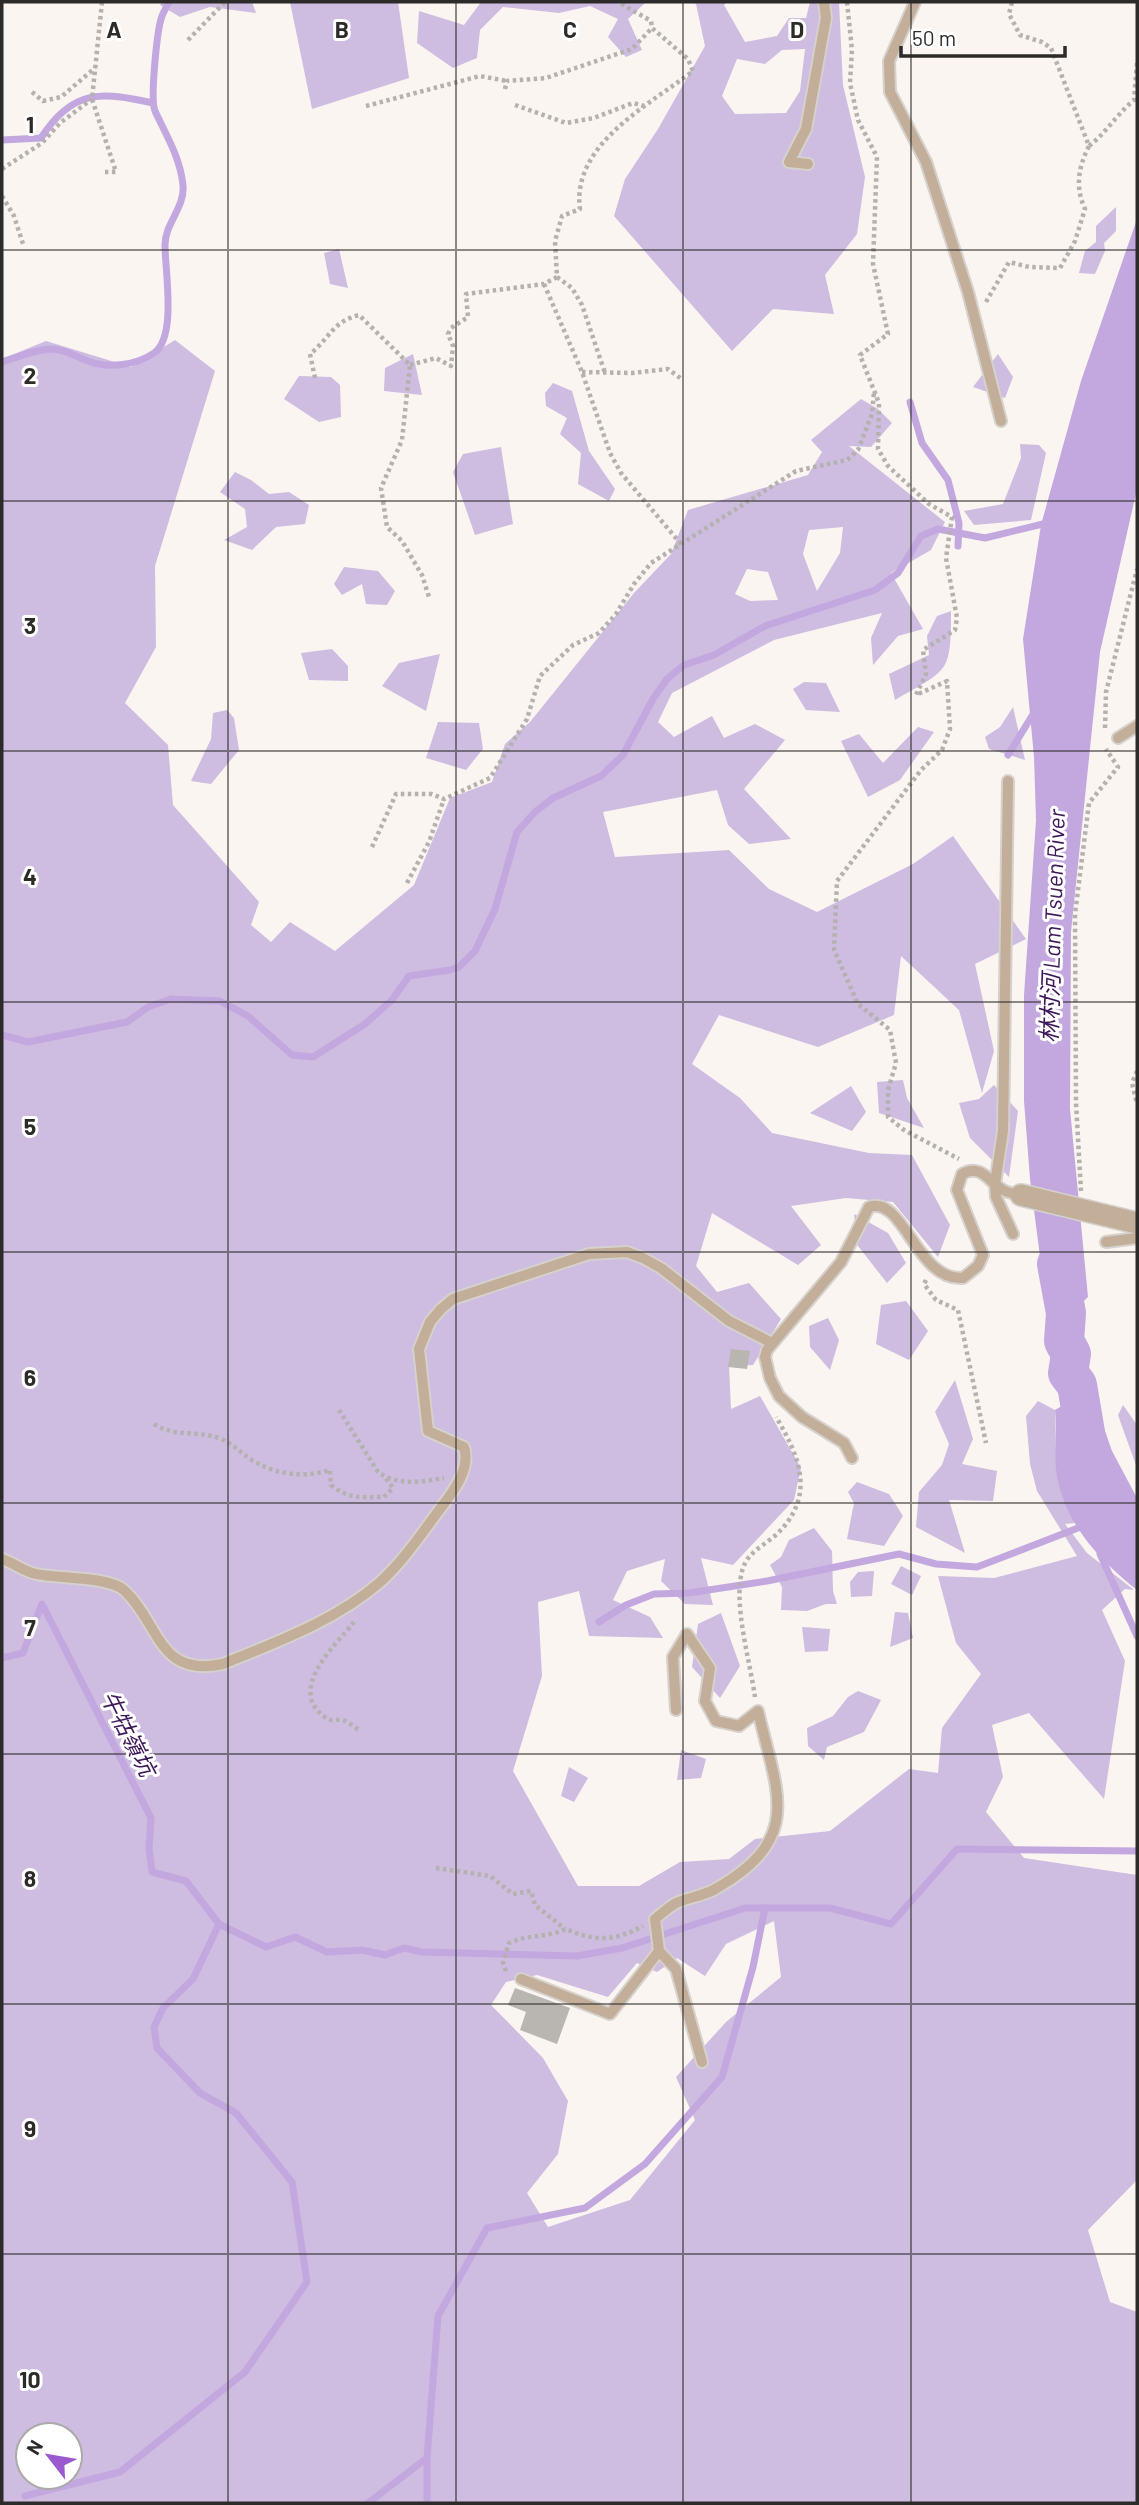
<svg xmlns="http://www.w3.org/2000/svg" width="1139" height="2505" font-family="Barlow,'Noto Sans TC',sans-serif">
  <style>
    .green { fill: #cebce1; fill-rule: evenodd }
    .water { fill: #c3a8df }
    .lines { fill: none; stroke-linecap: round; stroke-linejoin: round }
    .stream { stroke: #c3a8df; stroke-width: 7 }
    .river { stroke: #c3a8df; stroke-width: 40 }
    .building { fill: #b9b5b0 }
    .lane-casing { stroke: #d5d1cd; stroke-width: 14 }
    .street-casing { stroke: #d5d1cd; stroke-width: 24 }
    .path { stroke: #b5b1ae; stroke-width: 4.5; stroke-dasharray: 3.5 3.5; stroke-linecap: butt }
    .lane { stroke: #c3ae99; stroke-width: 10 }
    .street { stroke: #c3ae99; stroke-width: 21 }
    .grid { fill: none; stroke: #2d2b29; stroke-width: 2; stroke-opacity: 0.55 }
    .labels { text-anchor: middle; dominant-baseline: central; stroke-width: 6; stroke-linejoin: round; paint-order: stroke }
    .water-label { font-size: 23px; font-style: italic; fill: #3e1859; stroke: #fff }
    .grid-label { font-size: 23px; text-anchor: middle; font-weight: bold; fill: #2d2b29; stroke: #fff; stroke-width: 6; stroke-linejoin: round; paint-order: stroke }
  </style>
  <rect width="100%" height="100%" fill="#faf5f1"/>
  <g class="green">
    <polygon points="162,2 252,2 256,13 210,7 180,17 160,5"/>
    <polygon points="290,2 398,2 409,78 312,109"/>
    <polygon points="481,2 646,2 628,19 642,50 626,57 608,37 618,19 590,6 559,13 503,7 480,30 477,58 453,68 417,43 419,11 464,25"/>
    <path d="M693,2h34l-3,3 21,37 32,-6 12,-18h17l4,-16h29l4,83 22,92 -8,57 -32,41 9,39 -61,-5 -41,42 -118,-135 11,-37 33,-50 47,-83 -9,-42zM805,49l-5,42 -14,22 -51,1 -13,-18 15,-37 28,5 17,-14z"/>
    <polygon points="1116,207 1116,231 1104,243 1105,251 1095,274 1079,273 1085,251 1096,242 1096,226"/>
    <polygon points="339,249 348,288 330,284 324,253"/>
    <path d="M175,340l40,31 -60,195 1,81 -31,56 43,42 5,60 86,97 -8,23 20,17 19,-20 45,29 79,-66 36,-87 42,-16 13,-38 25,-22 104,-129 37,-39 17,-44 120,-35 14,-23 -11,-12 50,-41 17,10 14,14 -21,24 -22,-1 96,76 -14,28 -40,23 32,56 -25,7 -25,29 -2,-27 11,-25 -108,27 -102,53 -14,29 16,15 38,-21 12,22 31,-14 30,16 -41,49 47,50 -42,5 -21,-19 -11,-35 -114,22 12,45 114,-7 40,39 48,23 96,-48 40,-28 73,103 -51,25 19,87 -12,42 -23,-83 -58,-54 -7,59 -76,32 -99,-32 -27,49 48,34 32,35 97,20 43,2 38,70 -12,32 -45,-55 -47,-4 -55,8 30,39 -23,20 -86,-52 -16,53 21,26 32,-9 32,36 -28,46 -24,1 2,43 29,-13 41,72 -7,32 -61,65 -32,-7 12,47 -28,-1 -24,-23 4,-22 -38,12 -14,29 37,17 13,21 -74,-2 -10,-45 -41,11 4,74 -29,95 65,115h61l41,-24 49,-3 26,-20 75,-8 79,-62 29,4 4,-45 39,-54 -25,-31 -18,-67 56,2 83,-22 -40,-65 -7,-27 -4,-48 12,-15 17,9 1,60 19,53 -10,1 22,29 47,37 -9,-1 -23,21 23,51 -21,138 -75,-86 -37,12 11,52 -17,35 38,46 113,17v305l-49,50 22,72 27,10v191h-1135v-2144l44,-18 85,26zM843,527l-3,26 -23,38 -14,-37 6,-24zM747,569l21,3 10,28 -28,1 -15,-7zM774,1921l7,56 -55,45 -50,55 19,43 -65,80 -82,27 -21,-34 31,-39 10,-53 -25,-43 -52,-53 15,-23 31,-7 71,22 29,-34 20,9 20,-14 28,18 21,-32zM28,2435h42v42h-42z"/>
    <polygon points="413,354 422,395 384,391 385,368"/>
    <polygon points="998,354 1013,377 1005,398 973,387"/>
    <polygon points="299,376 331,377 340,385 341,417 319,422 284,399"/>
    <polygon points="553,383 572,391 589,451 615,489 609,501 578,484 581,453 560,434 567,418 546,406 545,393"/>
    <polygon points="1020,444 1039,445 1046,453 1031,520 974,525 964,511 1003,504 1021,458"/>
    <polygon points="501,447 513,524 475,535 453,472 463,454"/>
    <polygon points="235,472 251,480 269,494 289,492 309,505 305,524 276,527 252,550 224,540 247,527 245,509 220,492"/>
    <polygon points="344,567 378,571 395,591 387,605 366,604 362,584 342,595 334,584"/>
    <path d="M951,611c0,64 -3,58 -56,89l-6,-26 40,-19 -2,-19 10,-20z"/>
    <polygon points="332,649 348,666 348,681 309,680 301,653"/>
    <polygon points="440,654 426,711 382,686 399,663"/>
    <polygon points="804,682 826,683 840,712 806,710 793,689"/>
    <polygon points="1013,707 1025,760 989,749 985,737 1000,727"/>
    <polygon points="227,710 234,718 239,750 211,784 191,781 211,739 213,713"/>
    <polygon points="438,722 479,723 483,749 466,770 426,758"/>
    <polygon points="918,727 934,732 900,780 868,797 841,741 859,734 883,763"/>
    <polygon points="903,1080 907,1098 924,1128 879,1113 877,1082"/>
    <polygon points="994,1085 1018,1111 1009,1177 970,1138 959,1103 979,1099"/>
    <polygon points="851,1086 866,1112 852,1131 810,1113"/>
    <polygon points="854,1214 888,1233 906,1263 887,1283 858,1246"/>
    <polygon points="906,1301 928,1331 909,1360 876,1344 881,1305"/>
    <polygon points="828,1318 839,1340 830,1370 810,1347 809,1326"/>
    <polygon points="955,1380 973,1439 962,1464 997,1471 993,1501 949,1500 965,1553 916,1527 919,1492 942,1465 949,1444 935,1412"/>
    <polygon points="1123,1405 1137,1425 1137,1468 1118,1415"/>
    <polygon points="857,1482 889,1494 903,1516 884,1546 847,1539 854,1503 848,1492"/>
    <polygon points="814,1528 832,1551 833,1591 837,1604 826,1604 807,1611 781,1610 782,1587 770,1565 781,1557 789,1540"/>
    <polygon points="901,1566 921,1576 912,1595 891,1584"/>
    <polygon points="874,1571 872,1596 851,1597 850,1582 858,1572"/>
    <polygon points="895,1612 908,1613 913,1638 890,1647"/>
    <polygon points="721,1613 740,1666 720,1698 692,1667 698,1624"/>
    <polygon points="802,1627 830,1629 828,1651 805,1652"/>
    <polygon points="858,1691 881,1700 864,1732 827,1747 824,1760 808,1746 807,1728 833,1716 848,1697"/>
    <polygon points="681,1750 706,1759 701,1778 677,1780"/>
    <polygon points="569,1767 588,1778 574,1802 561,1796"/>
  </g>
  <g class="water">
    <polygon points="1137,219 1137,489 1100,652 1071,932 1070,1109 1088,1297 1066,1318 1047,1311 1030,1179 1024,1101 1024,995 1036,820 1034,757 1023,639 1041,525 1081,381"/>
    <path d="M1079,1396l19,15 14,40 25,47v92c-38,-30 -74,-68 -81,-120 -2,-19 1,-40 -1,-60z"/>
  </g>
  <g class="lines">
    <g class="stream">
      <path d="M2,140l39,-2c32,-50 61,-46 112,-35"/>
      <path d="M2,362c16,-5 34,-13 51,-13 14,1 23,8 35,12 20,8 49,4 66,-8 23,-16 11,-82 11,-108 0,-22 20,-37 18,-60 -3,-28 -17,-50 -28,-74 -5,-12 2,-82 7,-95 2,-5 5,-10 7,-14"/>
      <polyline points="910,402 922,443 948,480 959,523 958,546"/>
      <polyline points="1008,755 1035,711"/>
      <polyline points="2,1035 28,1042 127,1022 148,1007 171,999 220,1001 248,1016 292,1055 313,1057 365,1024 392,1000 409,976 450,970 459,967 475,951 495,909 517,832 535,812 553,798 601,776 623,755 653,699 667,679 684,665 714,655 765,626 875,590 898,573 921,536 938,529 985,538 1047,523"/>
      <polyline points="1100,1554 1137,1636"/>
      <polyline points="599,1622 626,1605 654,1594 689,1593 767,1581 899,1554 936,1564 977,1567 1078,1528 1083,1521"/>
      <polyline points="2,1658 23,1653 42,1604 151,1818 149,1848 152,1872 186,1881 219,1924 266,1947 295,1937 327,1952 362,1950 385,1955 404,1948 422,1952 577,1956 622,1948 745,1908 830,1908 891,1924 957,1849 1137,1851"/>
      <polyline points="427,2458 427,2503"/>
      <polyline points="25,2496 120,2472 245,2372 307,2282 292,2182 236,2113 200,2093 157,2048 154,2027 163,2008 193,1979 219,1924"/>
      <polyline points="368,2503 427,2458 438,2316 487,2228 585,2208 645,2164 722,2077 753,1967 765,1908"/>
    </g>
    <polyline class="river" points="1057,1264 1066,1313 1064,1341 1071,1354 1068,1373 1077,1385 1088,1450"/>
  </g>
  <g class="building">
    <polygon points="731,1349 750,1351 747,1369 728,1367"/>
    <polygon points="515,1988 570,2008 557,2044 520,2030 526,2012 508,2005"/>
  </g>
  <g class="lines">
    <defs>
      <g id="lane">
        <polyline points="915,2 889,61 890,92 926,162 968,292 1001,421"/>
        <polyline points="808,164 789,162 806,129 826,18 824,2"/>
        <polyline points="1118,738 1137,726"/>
        <polyline points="1008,781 1003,1131 995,1184 996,1197 1013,1234"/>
        <polyline points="1106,1242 1137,1238"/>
        <path d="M852,1458l-8,-15 -42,-26 -23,-21 -9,-18 -5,-21 2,-7 74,-88 28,-55c35,-12 47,74 94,71l15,-12 5,-11 -26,-65 5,-16c19,-11 27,8 41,16 5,3 12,4 18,5"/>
        <path d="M2,1559c12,4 21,12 34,15 22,5 74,2 89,17 35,33 33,87 98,73 53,-22 112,-43 156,-81 23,-20 43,-50 61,-74 13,-17 31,-40 24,-62l-36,-16 -9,-82 11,-27 11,-13 12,-10 136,-45 38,-2 16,6 18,10 68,53 43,22"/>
        <path d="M676,1710l-3,-53 14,-23 23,34 -5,33 11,20 23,5 19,-15c19,82 46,127 -41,177 -12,8 -28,9 -41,15 -7,4 -15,11 -21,16l4,32 17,18 26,93"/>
        <polyline points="521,1979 610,2014 659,1951"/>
      </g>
      <polyline id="street" points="1021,1195 1137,1223"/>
    </defs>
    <use href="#lane" class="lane-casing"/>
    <use href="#street" class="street-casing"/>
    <g class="path">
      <polyline points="102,2 92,99 116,172 105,172"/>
      <polyline points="847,2 852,50 850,83 858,120 877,157 873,264 888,334 860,355 879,403 878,449 888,466 929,504 952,517 946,558 957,618 955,630 923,650 926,674 916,695 947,681 950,729 942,750 921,770 837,881 834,950 858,1004 890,1030 896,1063 888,1090 888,1117 904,1130 959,1159"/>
      <polyline points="188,40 225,2"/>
      <polyline points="505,89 507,81 546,78 632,49 652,28"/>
      <polyline points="32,92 43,101 61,97 95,68"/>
      <polyline points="515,105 566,123 594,118 633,103 644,106"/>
      <polyline points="366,106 480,76 507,81"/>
      <path d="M1089,146c17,-13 28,-32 45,-46l3,-37"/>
      <polyline points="2,169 42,143 60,123 92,99"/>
      <polyline points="2,196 14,216 23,244"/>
      <polyline points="557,277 572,288 582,305 605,373"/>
      <polyline points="544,284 582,372 610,453 621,473 681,544"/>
      <path d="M986,302l23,-40 20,5 31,1 15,-27 10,-32c-10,-22 -7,-41 4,-63l-38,-98 -9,-6 -22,-7 -11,-21 3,-12"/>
      <path d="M410,365l26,-7 15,8 2,-20 -5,-12 3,-6 17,-11 -2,-23 78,-10 13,-7 -2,-36 7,-25 18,-7c-9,-65 71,-105 113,-138l-5,-12 -36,-31 -1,-7 -33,-19"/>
      <polyline points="582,372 632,373 668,369 683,380"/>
      <path d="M315,378l-5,-24c19,-15 23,-33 49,-39l51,50 -8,75 -21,48 6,39 15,14 20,34 7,22"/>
      <polyline points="1105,728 1106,692 1137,569"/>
      <polyline points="372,847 396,794 432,794 444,799 490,778 527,719 540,676 573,645 599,633 616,614 634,584 651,563 796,471 847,460 858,450 872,414 874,392"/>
      <polyline points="407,883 429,842 444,799"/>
      <polyline points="1137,1071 1132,1083 1137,1104"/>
      <polyline points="1081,1191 1076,1103 1075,914 1089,803 1118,767 1106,749"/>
      <polyline points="926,1280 924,1284 936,1300 958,1310 986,1443"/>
      <path d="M339,1410l39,62c20,14 43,10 66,6"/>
      <path d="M154,1424c20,13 40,7 62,13 16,5 23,15 36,23 23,15 53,18 78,10l1,15c19,15 30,12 53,12l9,-9 -8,-11"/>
      <path d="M354,1622c-18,23 -69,68 -28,96 6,4 9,1 16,2 6,1 13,8 19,11"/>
      <path d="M755,1697c-5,-36 -23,-96 -12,-129 5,-16 22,-23 34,-34 39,-38 23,-77 -1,-117"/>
      <polyline points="436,1868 490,1876 513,1894 531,1891 535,1905 565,1929"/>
      <path d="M506,1971l-3,-8 6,-20c20,-9 37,-5 57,-14 29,13 49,12 77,-3"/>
    </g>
    <use href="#lane" class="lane"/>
    <use href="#street" class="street"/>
  </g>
  <path class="grid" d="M228,2v2501M456,2v2501M683,2v2501M911,2v2501M2,250h1135M2,501h1135M2,751h1135M2,1002h1135M2,1252h1135M2,1503h1135M2,1754h1135M2,2004h1135M2,2254h1135"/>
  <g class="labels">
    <g class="water-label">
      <text transform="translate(1052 926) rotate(-88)">林村河 Lam Tsuen River</text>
      <text transform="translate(129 1733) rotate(63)">牛牯嶺坑</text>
    </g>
  </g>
  <g class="grid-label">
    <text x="114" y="38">A</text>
    <text x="342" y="38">B</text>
    <text x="570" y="38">C</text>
    <text x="797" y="38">D</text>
    <text x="30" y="133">1</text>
    <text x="30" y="384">2</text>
    <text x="30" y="634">3</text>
    <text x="30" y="885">4</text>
    <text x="30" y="1135">5</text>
    <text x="30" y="1386">6</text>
    <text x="30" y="1636">7</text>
    <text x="30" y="1887">8</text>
    <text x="30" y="2137">9</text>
    <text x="30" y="2388">10</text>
  </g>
  <rect width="1139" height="2505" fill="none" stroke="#2d2b29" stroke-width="7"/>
  <g transform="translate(49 2456) rotate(301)"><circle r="33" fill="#ffffff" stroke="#abaaa9" stroke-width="2"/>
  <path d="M0-5L12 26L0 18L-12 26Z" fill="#9b5ad0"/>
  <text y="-10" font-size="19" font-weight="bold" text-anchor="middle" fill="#2d2b29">N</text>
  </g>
  <path d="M901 46v10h164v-10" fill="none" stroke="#2d2b29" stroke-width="3.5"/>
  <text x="912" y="46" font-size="21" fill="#2d2b29" stroke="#ffffff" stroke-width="5" paint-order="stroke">50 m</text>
</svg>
